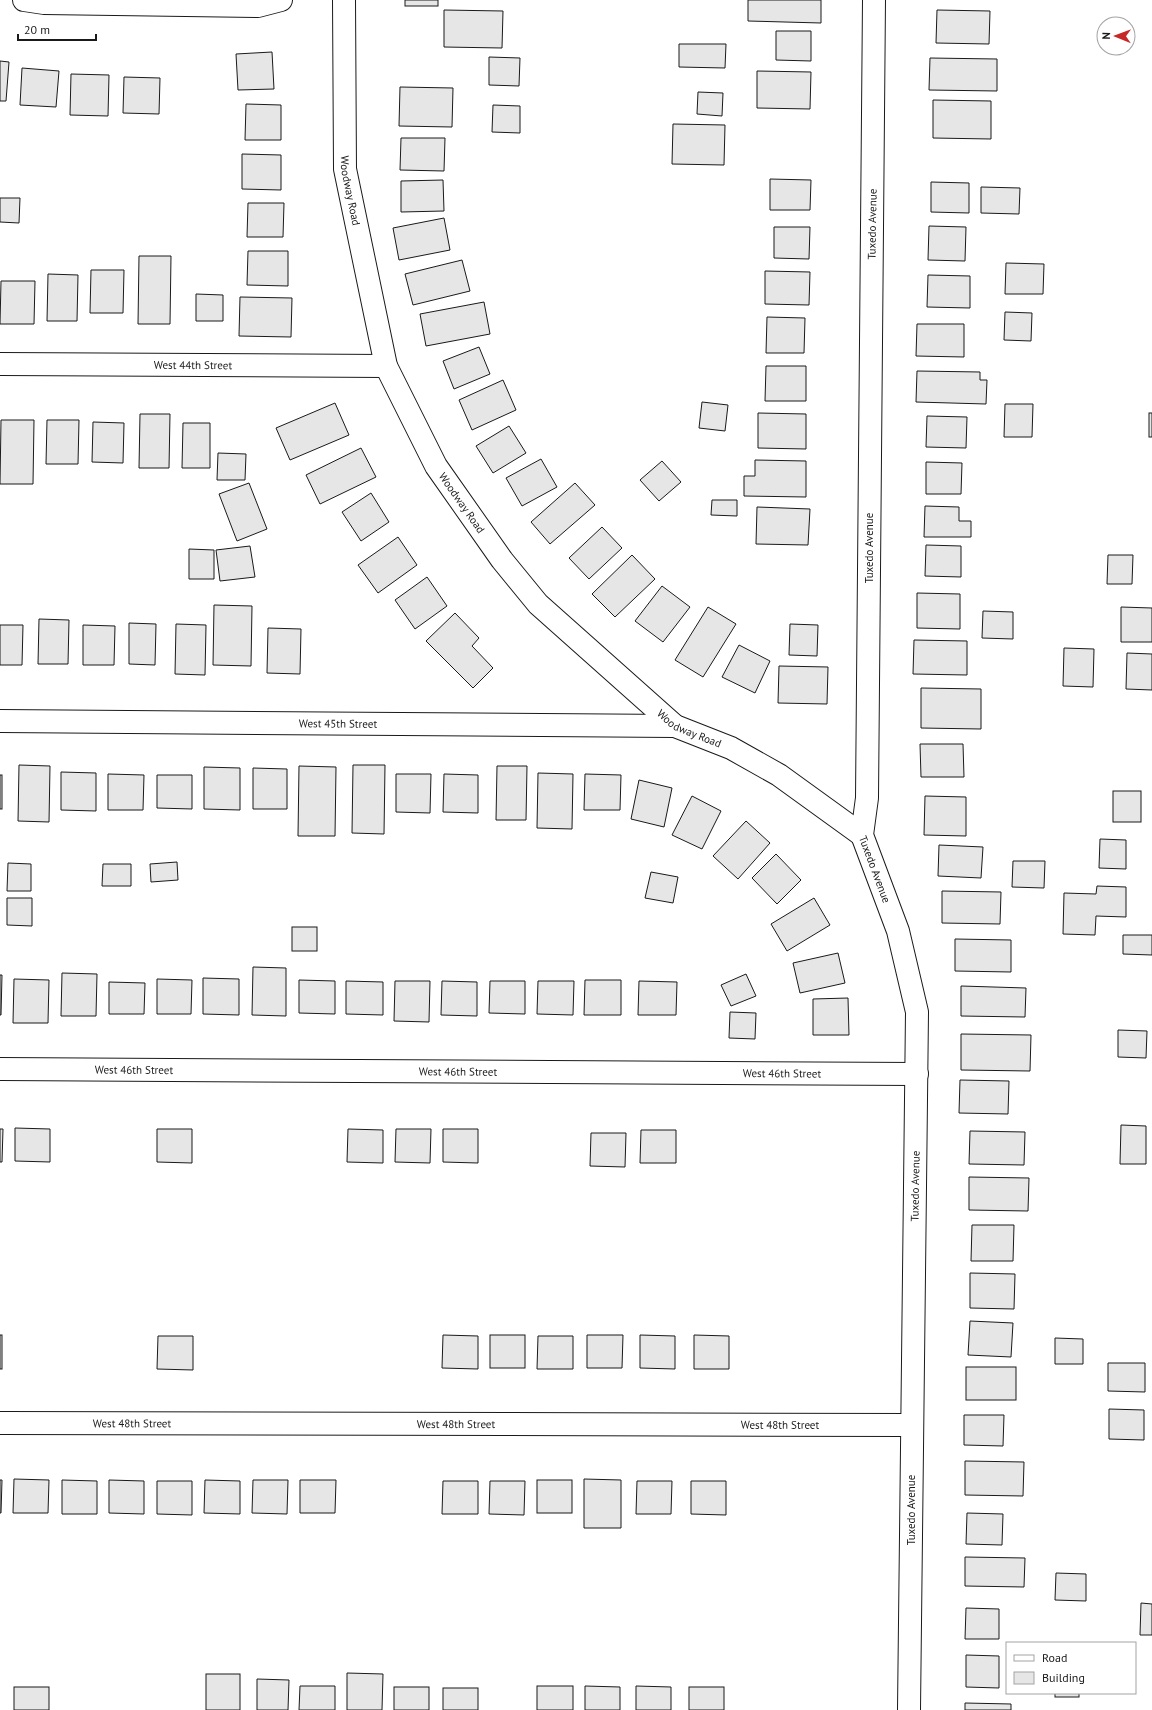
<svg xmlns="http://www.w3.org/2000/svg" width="1152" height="1710" font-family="'PT Sans',sans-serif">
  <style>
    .building { fill: #e6e6e6; stroke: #1a1a1a }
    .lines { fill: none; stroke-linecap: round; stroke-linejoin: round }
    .minor-casing { stroke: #1a1a1a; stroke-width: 24 }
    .minor { stroke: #fff; stroke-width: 22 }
    .labels { text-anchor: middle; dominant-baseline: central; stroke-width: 3; stroke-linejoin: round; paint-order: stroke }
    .street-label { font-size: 11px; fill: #1a1a1a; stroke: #fff }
  </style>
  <rect width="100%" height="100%" fill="#fff"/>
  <g class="building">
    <rect x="405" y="0" width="33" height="6"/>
    <polygon points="748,0 821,0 821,23 748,21"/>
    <polygon points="444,10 503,11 502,48 444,47"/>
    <polygon points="937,10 990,11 989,44 936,43"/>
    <polygon points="776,31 811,31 811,61 776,60"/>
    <polygon points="679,44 726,44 725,68 679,67"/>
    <polygon points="272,52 274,89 238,90 236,54"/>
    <polygon points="489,57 520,58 519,86 489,85"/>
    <polygon points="930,58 997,59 997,91 929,90"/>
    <polygon points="0,61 9,62 6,101 0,101"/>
    <polygon points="22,68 59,71 56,107 20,105"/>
    <polygon points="757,71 811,72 810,109 757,108"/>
    <polygon points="71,74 109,75 108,116 70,115"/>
    <polygon points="124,77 160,78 159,114 123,113"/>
    <polygon points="400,87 453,88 452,127 399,126"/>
    <polygon points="698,92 723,93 722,116 697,114"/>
    <polygon points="933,100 991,101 991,139 933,138"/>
    <polygon points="246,104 281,105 281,140 245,140"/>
    <polygon points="493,105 520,106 520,133 492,132"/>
    <polygon points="673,124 725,125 724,165 672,164"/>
    <polygon points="401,138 445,138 444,171 400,170"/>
    <polygon points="242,154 281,155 281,190 242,189"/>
    <polygon points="770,179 811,180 810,210 770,210"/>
    <polygon points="443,180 444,211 401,212 401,181"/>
    <polygon points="931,182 969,183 969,213 931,212"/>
    <polygon points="981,187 1020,188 1019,214 981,213"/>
    <polygon points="0,198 20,198 19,223 0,222"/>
    <polygon points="248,203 284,203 283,237 247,237"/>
    <polygon points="444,218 450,250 399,260 393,228"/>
    <polygon points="929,226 966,227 965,261 928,260"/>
    <polygon points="774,227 810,227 809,259 774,258"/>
    <polygon points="248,251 288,251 288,286 247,285"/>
    <polygon points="139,256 171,256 170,324 138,324"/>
    <polygon points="462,260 470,291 413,305 405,274"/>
    <polygon points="1006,263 1044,264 1043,294 1005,294"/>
    <polygon points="91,270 124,270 123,313 90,313"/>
    <polygon points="765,271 810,272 809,305 765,304"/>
    <polygon points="48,274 78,275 77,321 47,321"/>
    <polygon points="928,275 970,276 970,308 927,307"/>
    <polygon points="1,281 35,281 34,324 0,324"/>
    <polygon points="196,294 223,295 223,321 196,321"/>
    <polygon points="240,297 292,298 291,337 239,336"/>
    <polygon points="484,302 490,334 426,346 420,314"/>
    <polygon points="1005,312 1032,313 1031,341 1004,340"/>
    <polygon points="767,317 805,318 804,353 766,353"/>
    <polygon points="917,324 964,324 964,357 916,356"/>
    <polygon points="479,347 490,374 454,389 443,361"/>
    <polygon points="766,366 806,366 806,401 765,401"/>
    <polygon points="917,371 980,372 980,380 987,380 986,404 916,402"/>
    <polygon points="503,380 516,410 472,430 459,400"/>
    <polygon points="702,402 728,405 725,431 699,428"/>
    <polygon points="335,403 349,435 290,460 276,428"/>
    <polygon points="1005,404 1033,404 1032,437 1004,437"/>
    <polygon points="758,413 806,414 806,449 758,448"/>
    <rect x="1149" y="413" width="3" height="24"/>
    <polygon points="140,414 170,414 169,468 139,468"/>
    <polygon points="927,416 967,417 966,448 926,447"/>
    <polygon points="1,420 34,420 33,484 0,484"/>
    <polygon points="47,420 79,420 78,464 46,464"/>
    <polygon points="93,422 124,423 123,463 92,462"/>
    <polygon points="183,423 210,423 210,468 182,468"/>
    <polygon points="509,426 526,453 493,473 476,446"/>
    <polygon points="361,448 376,477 320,504 306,475"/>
    <polygon points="218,453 246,454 245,480 217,480"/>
    <polygon points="541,459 557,487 522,506 506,478"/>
    <polygon points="755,460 806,461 806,497 744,496 744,476 755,476"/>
    <polygon points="662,461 681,482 659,501 640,480"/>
    <polygon points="926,462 962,463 961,494 926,494"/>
    <polygon points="249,483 267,529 237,541 219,494"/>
    <polygon points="575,483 595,505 550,544 531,522"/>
    <polygon points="371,493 389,522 361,541 342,512"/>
    <polygon points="712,500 737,500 737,516 711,515"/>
    <polygon points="925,506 959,507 959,521 971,521 971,537 924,537"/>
    <polygon points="757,507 810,509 808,545 756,544"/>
    <polygon points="602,527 622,548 589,579 569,558"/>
    <polygon points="398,537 417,565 378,593 358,565"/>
    <polygon points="926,545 961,546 961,577 925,576"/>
    <polygon points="250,546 255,577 220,581 216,550"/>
    <polygon points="189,549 214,550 214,579 189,579"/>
    <polygon points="632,555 655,579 615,617 592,594"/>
    <polygon points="1108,555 1133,555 1132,584 1107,584"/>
    <polygon points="427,577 447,606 415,629 395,600"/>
    <polygon points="662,586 690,607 663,642 635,621"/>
    <polygon points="917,593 960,594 960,629 917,628"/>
    <polygon points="214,605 252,606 251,666 213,665"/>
    <polygon points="708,607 736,624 703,677 675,660"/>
    <polygon points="1121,607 1152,608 1152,642 1121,642"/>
    <polygon points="983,611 1013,612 1013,639 982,638"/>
    <polygon points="455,613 479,638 472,646 493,668 473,688 426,641"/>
    <polygon points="39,619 69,620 68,664 38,664"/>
    <polygon points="129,623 156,624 155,665 129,664"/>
    <polygon points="176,624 206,625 205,675 175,674"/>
    <polygon points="790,624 818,625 817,656 789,655"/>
    <polygon points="0,625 23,625 22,665 0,665"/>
    <polygon points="83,625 115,626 114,665 83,665"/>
    <polygon points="268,628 301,629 300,674 267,673"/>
    <polygon points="914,640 967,641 967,675 913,674"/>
    <polygon points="739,645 770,661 755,693 722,677"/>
    <polygon points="1064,648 1094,649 1093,687 1063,686"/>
    <polygon points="1127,653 1152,654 1152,690 1126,689"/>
    <polygon points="779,666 828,667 827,704 778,703"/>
    <polygon points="921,688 981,689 981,729 921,728"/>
    <polygon points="920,744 963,744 964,777 921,777"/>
    <polygon points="19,765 50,766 49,822 18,821"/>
    <polygon points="353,765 385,765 384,834 352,833"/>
    <polygon points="299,766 336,767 335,836 298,836"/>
    <polygon points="497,766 527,766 526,820 496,820"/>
    <polygon points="204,767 240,768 240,810 204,809"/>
    <polygon points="253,768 287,769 287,809 253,809"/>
    <polygon points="61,772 96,773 96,811 61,810"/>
    <polygon points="538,773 573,774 572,829 537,828"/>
    <polygon points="108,774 144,775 143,810 108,810"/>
    <polygon points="396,774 431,774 430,813 396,812"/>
    <polygon points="444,774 478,775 478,813 443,812"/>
    <polygon points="585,774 621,775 620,810 584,810"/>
    <rect x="0" y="775" width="2" height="34"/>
    <polygon points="157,775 192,775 192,809 157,808"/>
    <polygon points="639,780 672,788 664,827 631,819"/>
    <rect x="1113" y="791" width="28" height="31"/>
    <polygon points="692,796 721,811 702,849 672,835"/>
    <polygon points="925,796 966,797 966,836 924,835"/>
    <polygon points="746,821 770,843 738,879 713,856"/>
    <polygon points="1100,839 1126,840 1126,869 1099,868"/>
    <polygon points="939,845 983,847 981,878 938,876"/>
    <polygon points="776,854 801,880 777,904 752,878"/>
    <polygon points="1013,861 1045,861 1044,888 1012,887"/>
    <polygon points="177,862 178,880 151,882 150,864"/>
    <polygon points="8,863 31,864 31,891 7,891"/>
    <polygon points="103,864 131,864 131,886 102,886"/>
    <polygon points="651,872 678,877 673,903 645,898"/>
    <polygon points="1097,886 1126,887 1126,917 1096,916 1095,935 1063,934 1064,893 1096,894"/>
    <polygon points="942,891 1001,892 1000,924 942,923"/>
    <polygon points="7,898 32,898 32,926 7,925"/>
    <polygon points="814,898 830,925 787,951 771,924"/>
    <rect x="292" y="927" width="25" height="24"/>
    <polygon points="1123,935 1152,935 1152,955 1123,954"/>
    <polygon points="955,939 1011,940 1011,972 955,971"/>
    <polygon points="838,953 845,983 800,993 793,963"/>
    <polygon points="253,967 286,968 286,1016 252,1015"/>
    <polygon points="62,973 97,974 96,1016 61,1016"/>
    <polygon points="746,974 756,996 731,1006 721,985"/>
    <polygon points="0,975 2,975 1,1015 0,1015"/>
    <polygon points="203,978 239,979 239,1015 203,1014"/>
    <polygon points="14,979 49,980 48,1023 13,1023"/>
    <polygon points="157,979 192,980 191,1014 157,1014"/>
    <polygon points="299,980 335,981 335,1014 299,1013"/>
    <polygon points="585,980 621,980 621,1015 584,1015"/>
    <polygon points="346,981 383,982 383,1015 346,1014"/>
    <polygon points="395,981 430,981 429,1022 394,1021"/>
    <polygon points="442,981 477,982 477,1016 441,1015"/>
    <polygon points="490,981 525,981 525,1014 489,1013"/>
    <polygon points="538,981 574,981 573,1015 537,1014"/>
    <polygon points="639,981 677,982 676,1015 638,1015"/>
    <polygon points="109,982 145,983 144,1014 109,1014"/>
    <polygon points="961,986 1026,988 1025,1017 961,1016"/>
    <polygon points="848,998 849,1035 813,1035 813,999"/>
    <polygon points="730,1012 756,1013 755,1039 729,1038"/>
    <polygon points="1118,1030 1147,1031 1146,1058 1118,1057"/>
    <polygon points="961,1034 1031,1035 1030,1071 961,1070"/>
    <polygon points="960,1080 1009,1081 1008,1114 959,1113"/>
    <polygon points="1121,1125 1146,1126 1146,1164 1120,1164"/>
    <polygon points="15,1128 50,1129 50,1162 15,1161"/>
    <polygon points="0,1129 3,1129 2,1162 0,1162"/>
    <polygon points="157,1129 192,1129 192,1163 157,1162"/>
    <polygon points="348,1129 383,1130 383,1163 347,1162"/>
    <polygon points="396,1129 431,1129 430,1163 395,1162"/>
    <polygon points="443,1129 478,1129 478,1163 443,1162"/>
    <polygon points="641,1130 676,1130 676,1163 640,1163"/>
    <polygon points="970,1131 1025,1132 1024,1165 969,1164"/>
    <polygon points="591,1133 626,1133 625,1167 590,1166"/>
    <polygon points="969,1177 1029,1178 1028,1211 969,1210"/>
    <polygon points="972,1225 1014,1225 1013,1261 971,1261"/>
    <polygon points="970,1273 1015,1274 1014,1309 970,1308"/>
    <polygon points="970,1321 1013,1323 1011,1357 968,1355"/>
    <rect x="0" y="1335" width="2" height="34"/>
    <polygon points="443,1335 478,1336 478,1369 442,1368"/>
    <rect x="490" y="1335" width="35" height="33"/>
    <polygon points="587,1335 623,1335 622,1368 587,1368"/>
    <polygon points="640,1335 675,1336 675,1369 640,1368"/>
    <polygon points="694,1335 729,1336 729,1369 694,1369"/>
    <polygon points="158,1336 193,1336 193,1370 157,1369"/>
    <polygon points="538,1336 573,1336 573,1369 537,1369"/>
    <polygon points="1055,1338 1083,1339 1083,1364 1055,1364"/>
    <polygon points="1108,1363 1145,1363 1145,1392 1108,1391"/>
    <rect x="966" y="1367" width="50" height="33"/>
    <polygon points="1109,1409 1144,1410 1144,1440 1109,1439"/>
    <polygon points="964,1415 1004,1415 1003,1446 964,1445"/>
    <polygon points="965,1461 1024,1462 1023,1496 965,1495"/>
    <polygon points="14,1479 49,1480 48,1513 13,1513"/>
    <polygon points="584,1479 621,1480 621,1528 584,1528"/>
    <polygon points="0,1480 2,1480 1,1513 0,1513"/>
    <polygon points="62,1480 97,1481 97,1514 62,1514"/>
    <polygon points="109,1480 144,1481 144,1514 109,1513"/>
    <polygon points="205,1480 240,1481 240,1514 204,1513"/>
    <polygon points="253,1480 288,1480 287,1514 252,1513"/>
    <polygon points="300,1480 336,1480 335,1513 300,1513"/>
    <rect x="537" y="1480" width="35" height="33"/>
    <polygon points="157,1481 192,1481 192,1515 157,1514"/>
    <polygon points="443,1481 478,1481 478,1514 442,1514"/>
    <polygon points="490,1481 525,1481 524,1515 489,1514"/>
    <polygon points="637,1481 672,1481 671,1514 636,1514"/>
    <polygon points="691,1481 726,1481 726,1515 691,1514"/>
    <polygon points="967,1513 1003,1514 1002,1545 966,1544"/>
    <polygon points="965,1557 1025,1558 1024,1587 965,1586"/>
    <polygon points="1056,1573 1086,1574 1086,1601 1055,1600"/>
    <polygon points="1141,1603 1152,1604 1152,1635 1140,1635"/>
    <polygon points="966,1608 999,1609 999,1639 965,1639"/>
    <polygon points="966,1655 999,1656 999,1688 966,1687"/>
    <polygon points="347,1673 383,1674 382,1710 347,1710"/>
    <rect x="206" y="1674" width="34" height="36"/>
    <polygon points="257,1679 289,1680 288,1710 257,1710"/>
    <polygon points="300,1686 335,1686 335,1710 299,1710"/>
    <rect x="537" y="1686" width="36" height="24"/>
    <polygon points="585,1686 620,1687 620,1710 585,1710"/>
    <polygon points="636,1686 671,1687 671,1710 636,1710"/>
    <rect x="14" y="1687" width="35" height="23"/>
    <rect x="394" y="1687" width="35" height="23"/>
    <rect x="689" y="1687" width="35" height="23"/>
    <rect x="443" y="1688" width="35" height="22"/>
    <rect x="1055" y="1693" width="24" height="4"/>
    <polygon points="965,1703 1011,1704 1011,1710 965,1710"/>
  </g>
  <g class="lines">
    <defs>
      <g id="minor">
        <polyline points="24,0 44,3 258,6 281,0"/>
        <path id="s1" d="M344,0l1,169 41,197 50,100 66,94 36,44 137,122 56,22 48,27 83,60"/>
        <path id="s2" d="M874,0l-7,798 -5,37 36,96 19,81 -8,698"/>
        <path id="s3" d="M0,364l386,2"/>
        <path id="s4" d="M0,721l675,5"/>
        <path id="s5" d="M0,1069l917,5"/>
        <path id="s6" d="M0,1423l911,2"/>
      </g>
    </defs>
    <use href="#minor" class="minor-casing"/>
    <use href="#minor" class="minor"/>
  </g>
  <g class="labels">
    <g class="street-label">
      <text stroke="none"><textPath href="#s1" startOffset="191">Woodway Road</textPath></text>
      <text transform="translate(872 224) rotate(-89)">Tuxedo Avenue</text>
      <text stroke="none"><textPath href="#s3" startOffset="193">West 44th Street</textPath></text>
      <text stroke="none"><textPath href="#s1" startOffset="527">Woodway Road</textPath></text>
      <text transform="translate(869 548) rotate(-90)">Tuxedo Avenue</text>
      <text stroke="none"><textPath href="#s4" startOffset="338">West 45th Street</textPath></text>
      <text stroke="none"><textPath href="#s1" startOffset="851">Woodway Road</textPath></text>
      <text stroke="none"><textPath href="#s2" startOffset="872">Tuxedo Avenue</textPath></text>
      <text stroke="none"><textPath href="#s5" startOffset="134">West 46th Street</textPath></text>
      <text stroke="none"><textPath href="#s5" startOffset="458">West 46th Street</textPath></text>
      <text stroke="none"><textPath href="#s5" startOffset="782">West 46th Street</textPath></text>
      <text transform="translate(915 1186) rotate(-89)">Tuxedo Avenue</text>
      <text stroke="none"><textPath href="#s6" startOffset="132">West 48th Street</textPath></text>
      <text stroke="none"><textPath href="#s6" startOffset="456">West 48th Street</textPath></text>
      <text stroke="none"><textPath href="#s6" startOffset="780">West 48th Street</textPath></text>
      <text transform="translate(911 1510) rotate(-90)">Tuxedo Avenue</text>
    </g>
  </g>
  <rect x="1006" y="1642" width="130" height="52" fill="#ffffff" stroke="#a3a3a3"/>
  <rect x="1014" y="1655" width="20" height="6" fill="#ffffff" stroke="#a3a3a3"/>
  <text x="1042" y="1662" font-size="12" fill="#1a1a1a">Road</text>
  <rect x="1014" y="1672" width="20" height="12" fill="#e6e6e6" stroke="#a3a3a3"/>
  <text x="1042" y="1682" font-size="12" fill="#1a1a1a">Building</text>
  <g transform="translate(1116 36) rotate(271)"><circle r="19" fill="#ffffff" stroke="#a3a3a3"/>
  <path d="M0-3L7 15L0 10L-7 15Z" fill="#c62828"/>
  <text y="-6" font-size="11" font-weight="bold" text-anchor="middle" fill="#1a1a1a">N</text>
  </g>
  <path d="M18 34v6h78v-6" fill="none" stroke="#1a1a1a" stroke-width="2"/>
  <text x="24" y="34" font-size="12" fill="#1a1a1a" stroke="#ffffff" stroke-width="3" paint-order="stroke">20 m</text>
</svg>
